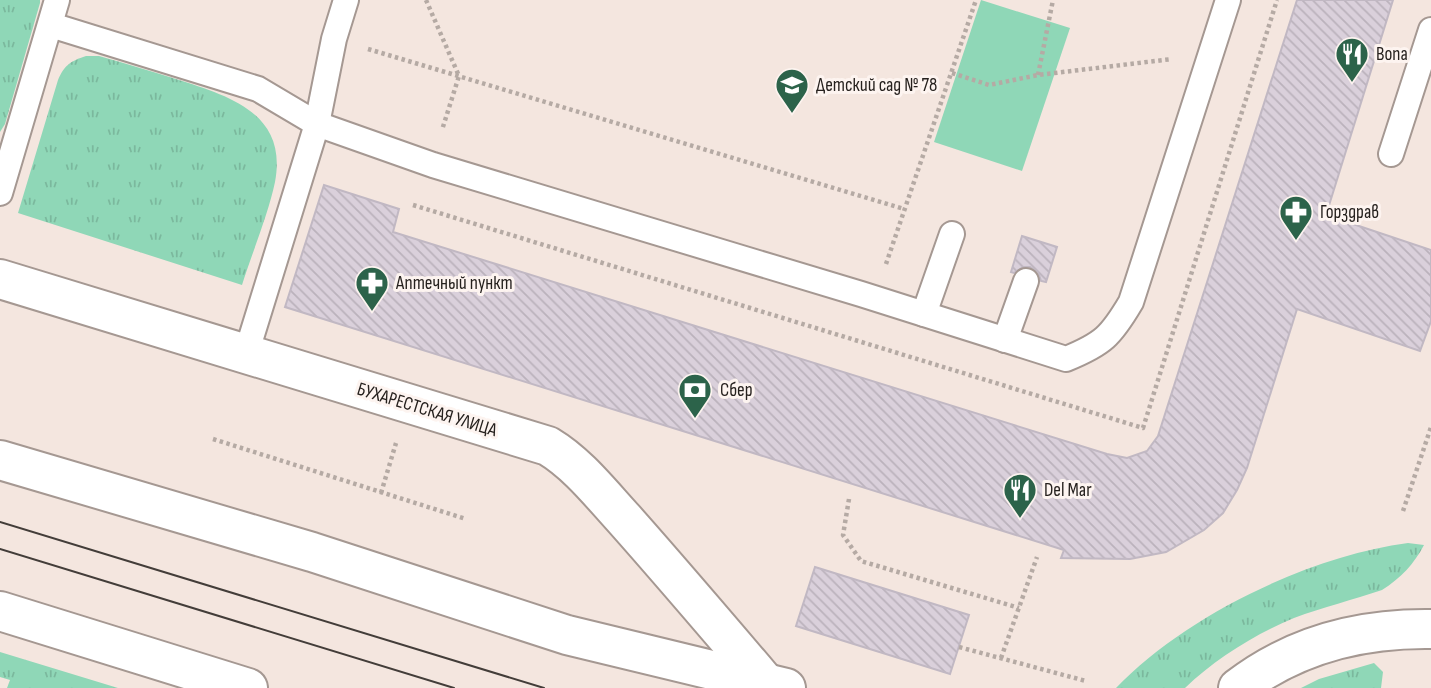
<svg xmlns="http://www.w3.org/2000/svg" width="1431" height="688" font-family="'Sofia Sans Condensed',sans-serif">
  <style>
    .grass { fill: url(#grass-tufts) }
    .green { fill: #8fd7b7 }
    .building { fill: url(#building-back-hatch); stroke: #c1b8c3; stroke-width: 2 }
    .lines { fill: none; stroke-linecap: round; stroke-linejoin: round }
    .lane-casing { stroke: #a59892; stroke-width: 28 }
    .street-casing { stroke: #a59892; stroke-width: 42 }
    .secondary-casing { stroke: #a59892; stroke-width: 42 }
    .path { stroke: #b5aaa4; stroke-width: 4.5; stroke-dasharray: 3.5 3.5; stroke-linecap: butt }
    .lane { stroke: #fff; stroke-width: 24 }
    .street { stroke: #fff; stroke-width: 38 }
    .secondary { stroke: #fff; stroke-width: 38 }
    .tram { stroke: #433d39; stroke-width: 2 }
    .labels { text-anchor: middle; dominant-baseline: central; stroke-width: 6; stroke-linejoin: round; paint-order: stroke }
    .poi-label { font-size: 19px; fill: #26211e; stroke: #fdf4f0; text-anchor: start }
    .street-label { font-size: 19px; fill: #26211e; stroke: #fdf4f0 }
  </style>
  <defs>
    <pattern id="grass-tufts" width="24" height="20" patternUnits="userSpaceOnUse" patternTransform="scale(1.75)"><rect width="24" height="20" fill="#8fd7b7"/><path d="M3 7l-1-3M5 7V3M7 7l1-3M15 17l-1-3M17 17v-4M19 17l1-3" fill="none" stroke="#7bb89d"/></pattern>
    <pattern id="building-back-hatch" width="6" height="6" patternUnits="userSpaceOnUse" patternTransform="scale(1.75)"><rect width="6" height="6" fill="#dad0db"/><path d="M-1 5l2 2M0 0l6 6M5-1l2 2" fill="none" stroke="#bbb2bc"/></pattern>
  </defs>
  <rect width="100%" height="100%" fill="#f4e6df"/>
  <g class="grass">
    <polygon points="0,0 40,0 40,3 5,124 0,132"/>
    <path d="M86,56h13c26,7 51,15 77,23 53,17 112,34 99,103 -7,33 -23,71 -33,103l-224,-72 40,-133c6,-14 12,-19 28,-24z"/>
    <path d="M1408,543l16,2c-10,19 -23,33 -42,45 -29,10 -59,17 -88,28 -39,16 -79,41 -109,70h-69c69,-72 193,-132 292,-145z"/>
    <polygon points="0,652 118,688 7,688 10,680 0,677"/>
    <polygon points="1374,663 1383,672 1381,688 1301,688 1319,679"/>
  </g>
  <polygon class="green" points="981,0 1070,28 1022,171 934,142"/>
  <g class="building">
    <polygon points="1297,0 1393,0 1326,215 1431,250 1431,321 1420,351 1297,309 1247,468 1237,490 1223,513 1204,530 1166,552 1130,559 1061,558 1064,550 285,307 324,185 399,209 393,232 1107,454 1127,458 1147,451 1158,436"/>
    <polygon points="1022,236 1057,247 1046,282 1041,281 1038,272 1030,267 1023,267 1014,273 1011,272"/>
    <polygon points="815,567 969,615 950,674 796,626"/>
  </g>
  <g class="lines">
    <defs>
      <g id="lane">
        <path d="M51,25l207,64 59,35 116,41 428,129 205,65c37,-15 45,-23 65,-57l97,-302"/>
        <polyline points="1391,154 1431,30"/>
        <polyline points="0,193 57,0"/>
        <polyline points="924,314 952,234"/>
        <polyline points="1005,340 1026,281"/>
        <polyline points="246,354 317,124 334,39 346,0"/>
      </g>
      <path id="street" d="M0,279l548,167c30,18 53,48 77,74 47,53 93,107 139,161"/>
      <g id="secondary">
        <polyline points="0,460 312,552 567,635 786,688"/>
        <polyline points="0,611 248,688"/>
        <path d="M1238,688c56,-43 123,-60 193,-59"/>
      </g>
    </defs>
    <use href="#lane" class="lane-casing"/>
    <use href="#street" class="street-casing"/>
    <use href="#secondary" class="secondary-casing"/>
    <g class="path">
      <polyline points="426,0 459,76 442,130"/>
      <polyline points="368,49 904,209"/>
      <polyline points="952,73 989,85 1038,75 1172,59"/>
      <polyline points="1038,75 1053,0"/>
      <polyline points="413,205 1143,428 1277,0"/>
      <polyline points="886,264 976,0"/>
      <polyline points="213,439 466,519"/>
      <polyline points="381,493 396,443"/>
      <polyline points="849,499 843,535 861,561 1019,608"/>
      <polyline points="1403,511 1431,427"/>
      <polyline points="959,647 1086,681"/>
      <polyline points="1001,658 1037,557"/>
    </g>
    <use href="#lane" class="lane"/>
    <use href="#street" class="street"/>
    <use href="#secondary" class="secondary"/>
    <g class="tram">
      <polyline points="0,522 544,688"/>
      <polyline points="0,549 454,688"/>
    </g>
  </g>
  <defs>
    <symbol id="restaurant-pin" viewBox="-11 -11 22 30"><path d="M0 17L-7.5 6A9.5 9.5 0 1 1 7.5 6Z" fill="#2c634a" stroke="#fdf4f0"/><path d="M-5-6h1v4h1v-4h1v4h1v-4h1v5L-1.5 .5V6h-2V.5L-5-1ZM5-6V6H3V1.5H1.5Q1.5-4 5-6Z" fill="#fff"/></symbol>
    <symbol id="school-pin" viewBox="-11 -11 22 30"><path d="M0 17L-7.5 6A9.5 9.5 0 1 1 7.5 6Z" fill="#2c634a" stroke="#fdf4f0"/><path d="M0-5L7-2L0 1L-7-2ZM-4 1L0 2.5L4 1V4Q0 6-4 4Z" fill="#fff"/></symbol>
    <symbol id="pharmacy-pin" viewBox="-11 -11 22 30"><path d="M0 17L-7.5 6A9.5 9.5 0 1 1 7.5 6Z" fill="#2c634a" stroke="#fdf4f0"/><path d="M-2-6h4v4h4v4h-4v4h-4v-4h-4v-4h4Z" fill="#fff"/></symbol>
    <symbol id="bank-pin" viewBox="-11 -11 22 30"><path d="M0 17L-7.5 6A9.5 9.5 0 1 1 7.5 6Z" fill="#2c634a" stroke="#fdf4f0"/><path d="M-6-4H6V4H-6ZM0-2.3a2.3 2.3 0 1 0 0 4.6a2.3 2.3 0 1 0 0-4.6Z" fill="#fff"/></symbol>
  </defs>
  <g fill-rule="evenodd">
    <use href="#restaurant-pin" x="1333" y="35" width="38" height="52"/>
    <use href="#school-pin" x="773" y="66" width="38" height="52"/>
    <use href="#pharmacy-pin" x="1277" y="193" width="38" height="52"/>
    <use href="#pharmacy-pin" x="353" y="264" width="38" height="52"/>
    <use href="#bank-pin" x="676" y="371" width="38" height="52"/>
    <use href="#restaurant-pin" x="1001" y="471" width="38" height="52"/>
  </g>
  <g class="labels">
    <g class="poi-label">
      <text x="1376" y="54">Bona</text>
      <text x="816" y="85">Детский сад № 78</text>
      <text x="1320" y="212">Горздрав</text>
      <text x="396" y="283">Аптечный пункт</text>
      <text x="720" y="390">Сбер</text>
      <text x="1044" y="490">Del Mar</text>
    </g>
    <g class="street-label">
      <text transform="translate(427 410) rotate(17)">БУХАРЕСТСКАЯ УЛИЦА</text>
    </g>
  </g>
</svg>
